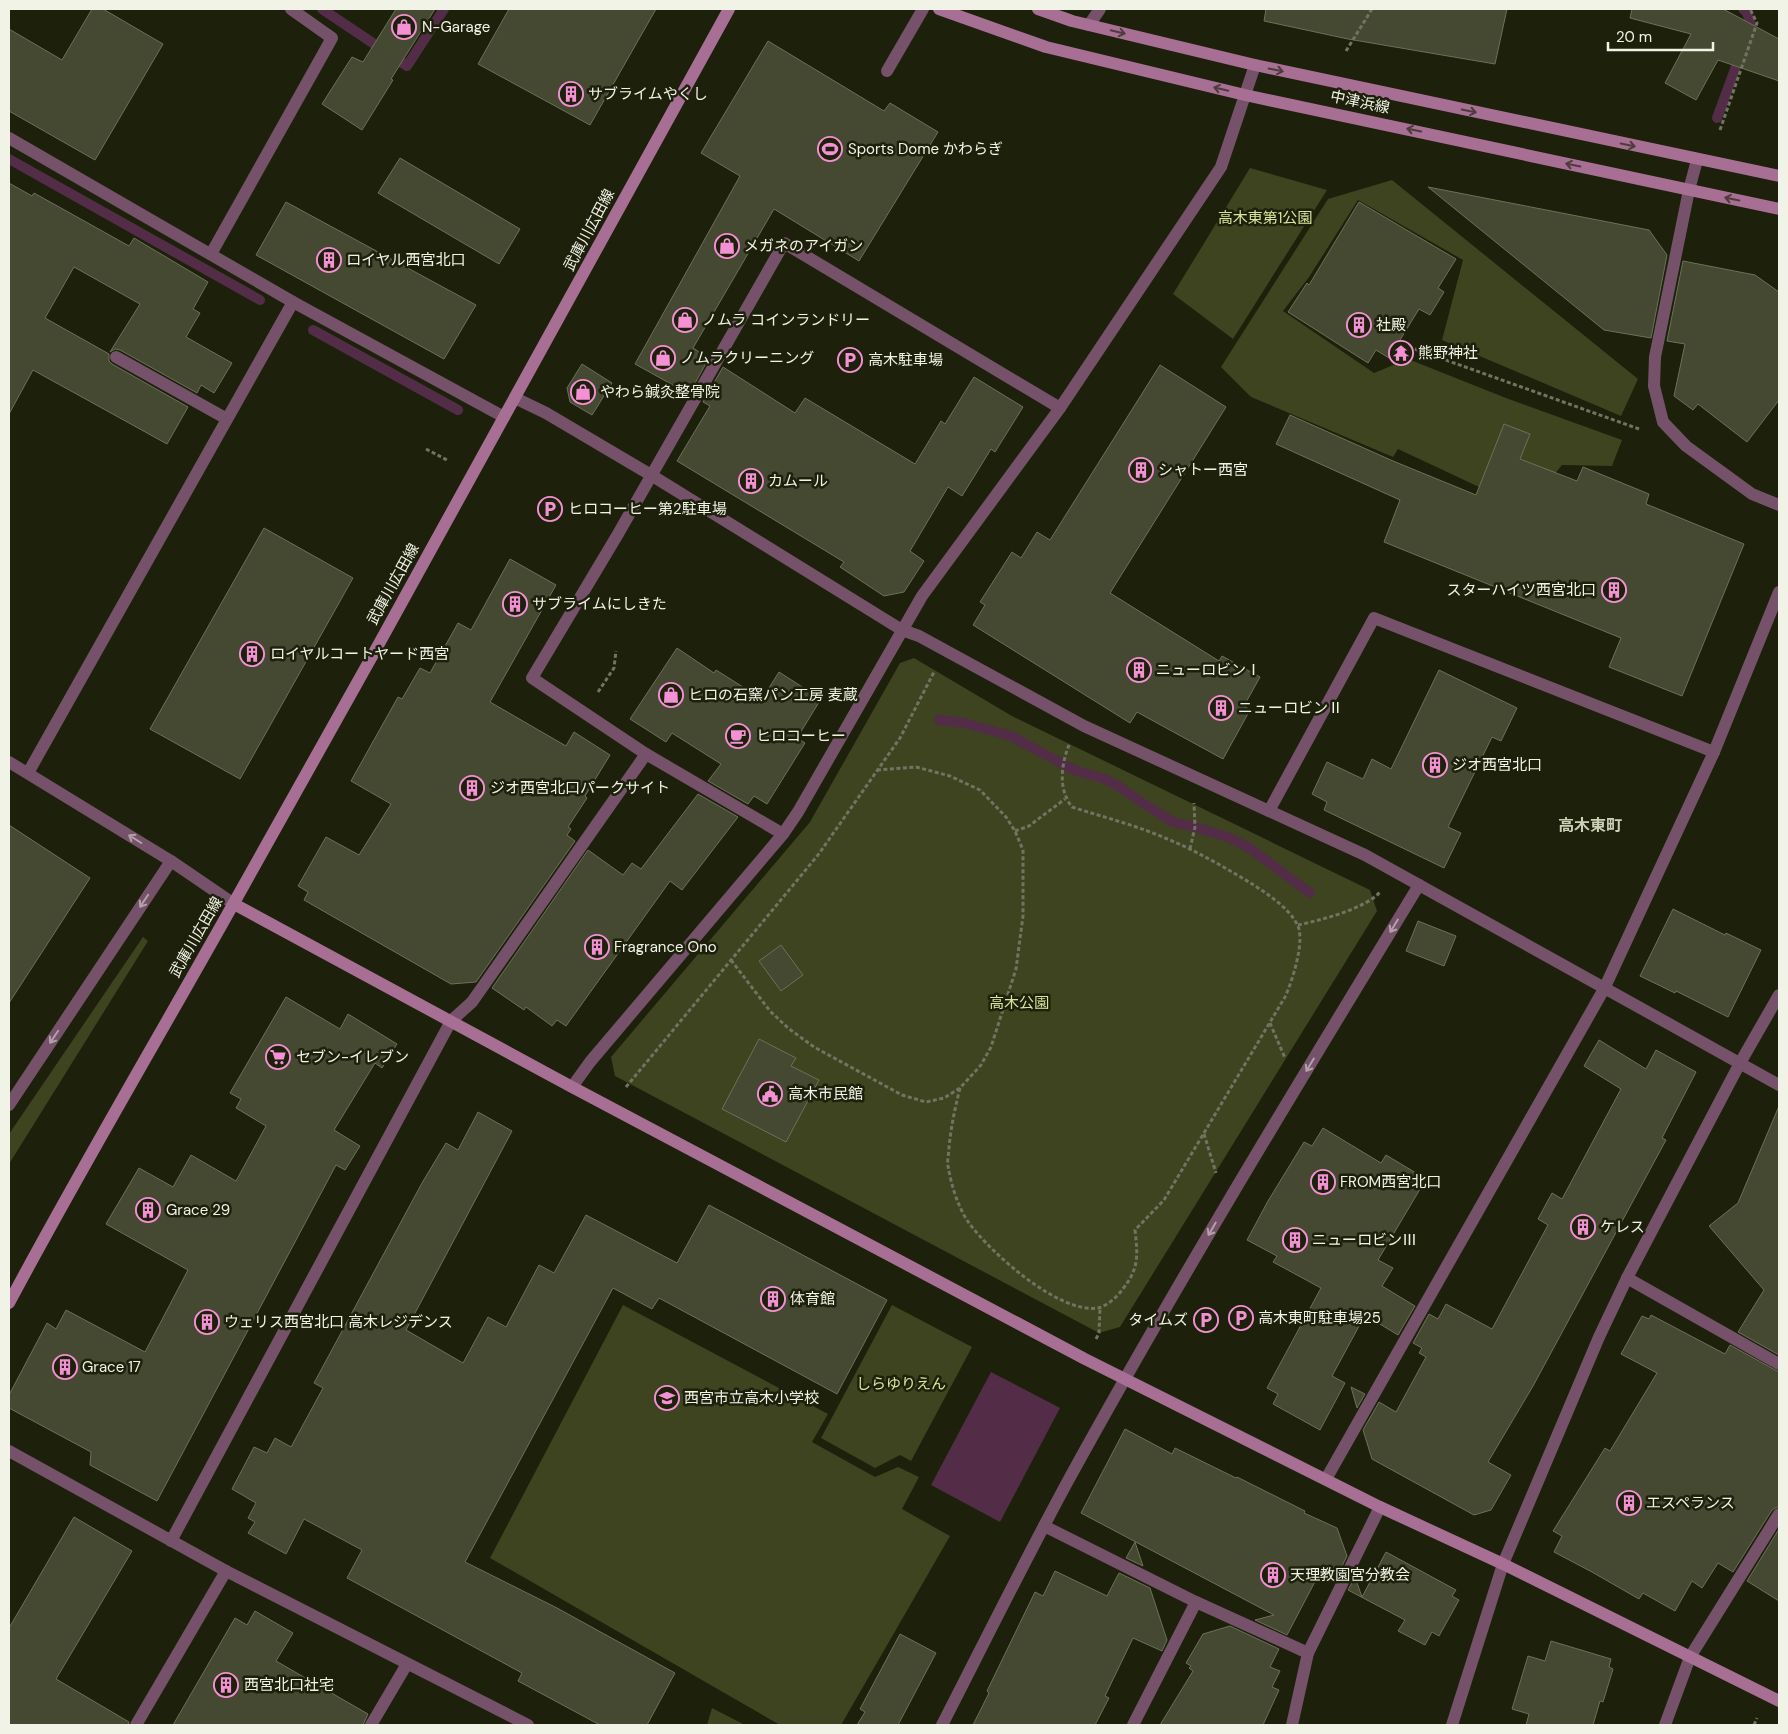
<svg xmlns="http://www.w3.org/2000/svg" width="1788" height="1734" font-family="'DM Sans','Noto Sans JP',sans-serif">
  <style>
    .green { fill: #3e441f }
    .water { fill: #532d47 }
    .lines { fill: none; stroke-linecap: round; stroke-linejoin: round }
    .stream { stroke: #532d47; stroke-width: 10 }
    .building { fill: #454932; stroke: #6c7159 }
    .path { stroke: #717462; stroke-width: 3; stroke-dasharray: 4 2.5; stroke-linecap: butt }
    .lane { stroke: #755269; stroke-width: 12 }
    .street { stroke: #755269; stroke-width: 12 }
    .secondary { stroke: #a76f94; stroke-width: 12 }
    .oneway { stroke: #4d3c3b }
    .oneway2 { stroke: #b2a2a8 }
    .labels { text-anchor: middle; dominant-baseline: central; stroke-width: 5; stroke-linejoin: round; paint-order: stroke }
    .poi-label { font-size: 15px; fill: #f0f3e6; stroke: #1d200b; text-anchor: start }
    .street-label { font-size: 15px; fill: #f0f3e6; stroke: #1d200b }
    .park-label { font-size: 15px; fill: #d7e59a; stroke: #1d200b }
    .neighbourhood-label { font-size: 16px; font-weight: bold; fill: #cbd1b6; stroke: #1d200b }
  </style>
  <rect width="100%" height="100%" fill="#1d200b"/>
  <g class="green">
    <polygon points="1250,168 1327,190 1233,339 1173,294"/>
    <polygon points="1392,180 1638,379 1621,416 1442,340 1463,260 1358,200 1309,277 1283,311 1374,373 1408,359 1506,398 1622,440 1612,466 1562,465 1526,509 1398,449 1393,457 1251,397 1221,367 1328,199"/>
    <polygon points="914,658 1012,716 1370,890 1377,911 1120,1327 1099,1333 615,1076 611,1057 810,822 900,663"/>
    <polygon points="143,937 148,941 9,1164 9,1134"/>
    <polygon points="623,1305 828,1414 812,1442 875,1477 898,1467 919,1477 902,1509 950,1536 841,1725 780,1725 490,1558"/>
    <polygon points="892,1305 972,1347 911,1461 900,1455 875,1468 821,1438"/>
    <polygon points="712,1708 745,1725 707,1725"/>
  </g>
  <polygon class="water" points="991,1372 1060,1408 1000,1522 931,1485"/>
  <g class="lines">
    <g class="stream">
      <polyline points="322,9 407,66 444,9"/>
      <polyline points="1743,9 1747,13 1751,25 1748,35"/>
      <polyline points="1717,118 1741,53"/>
      <polyline points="9,159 260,300"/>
      <polyline points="313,330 458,410"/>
      <polyline points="939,720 964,723 1011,736 1074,770 1105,779 1120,787 1141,802 1173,822 1195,827 1230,838 1248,847 1310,893"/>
    </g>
  </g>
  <g class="building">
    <polygon points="92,9 103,9 163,44 95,160 9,111 9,29 62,60"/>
    <polygon points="396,9 435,9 391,79 393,80 362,130 322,104 352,57 363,62"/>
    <polygon points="509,9 656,9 590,125 478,64"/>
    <polygon points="1266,9 1507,9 1495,64 1348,39 1264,21"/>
    <polygon points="1632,9 1723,9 1779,39 1779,81 1718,60 1696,100 1665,83 1691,34 1630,18"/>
    <polygon points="768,41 884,111 890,103 938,132 859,261 774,209 693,348 709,358 689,394 635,364 740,176 701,153"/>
    <polygon points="400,158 520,229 499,264 378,193"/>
    <polygon points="9,183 32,196 34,193 129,246 134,238 208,282 193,309 200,313 186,337 232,363 214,393 201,385 197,393 120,350 115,349 110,352 140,304 74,267 45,318 109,354 109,361 112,364 188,407 167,444 33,370 9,414"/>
    <polygon points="1428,187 1649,230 1667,255 1651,338 1604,330"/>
    <polygon points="286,202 476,305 444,359 256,255"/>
    <polygon points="1359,202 1456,259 1438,288 1444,292 1430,315 1419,309 1389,358 1376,350 1368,363 1288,312 1307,283 1309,285"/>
    <polygon points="1683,261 1755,275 1779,292 1779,400 1747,442 1698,404 1693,410 1674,396 1685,344 1667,341"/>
    <polygon points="582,364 612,383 592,415 570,402 567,388"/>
    <polygon points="1160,365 1226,407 1110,593 1219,661 1222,656 1260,677 1244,706 1250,710 1223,759 1137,712 1130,723 973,625 985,605 980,602 1012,552 1021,558 1037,532 1050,540"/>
    <polygon points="723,367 795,413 805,398 915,464 941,421 945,424 974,377 1023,407 995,452 991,449 962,496 948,487 910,551 924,561 904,592 884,596 840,567 844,562 677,461 710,406 703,402"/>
    <polygon points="1290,415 1393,461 1476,495 1504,424 1530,434 1520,459 1577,481 1583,467 1649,494 1646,504 1744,544 1682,696 1609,667 1621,638 1384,542 1400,500 1276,444"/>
    <polygon points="264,528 353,578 240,779 150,729"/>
    <polygon points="510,559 556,585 490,702 566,746 574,732 610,755 585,796 587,798 568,827 571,829 567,835 575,841 476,982 451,984 304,900 308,892 298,886 326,837 359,855 391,804 351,781 398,697 402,699 420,668 430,673 458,623 471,630"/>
    <polygon points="677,648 714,673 716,670 762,699 779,672 821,699 797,738 805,743 767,804 754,796 748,804 708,781 721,764 672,733 666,742 630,719"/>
    <polygon points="1439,670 1517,708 1501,741 1492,737 1448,827 1461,833 1444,868 1324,810 1327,802 1312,794 1327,762 1363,779 1372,759 1391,769"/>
    <polygon points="698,794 738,817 682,890 670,881 566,1026 557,1020 552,1026 526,1007 524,1010 492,988 588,850 623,875 632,863 641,869"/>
    <polygon points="9,825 90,878 9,1003"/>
    <polygon points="1673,909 1725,935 1726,933 1761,950 1728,1017 1676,991 1675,993 1640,976"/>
    <polygon points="1418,921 1456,936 1444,966 1406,951"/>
    <polygon points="781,945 803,975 781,991 759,961"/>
    <polygon points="286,997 340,1029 348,1014 397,1044 382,1068 375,1063 334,1130 360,1146 345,1170 336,1165 157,1501 90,1465 91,1452 9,1408 9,1395 47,1323 56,1329 66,1310 145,1352 188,1270 106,1224 139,1168 173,1187 191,1155 236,1181 266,1126 236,1108 241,1099 230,1093"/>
    <polygon points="759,1039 796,1058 791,1066 819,1080 786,1142 722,1109"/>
    <polygon points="1599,1040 1646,1069 1656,1050 1696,1072 1662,1138 1666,1140 1533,1386 1488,1462 1511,1475 1491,1510 1474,1515 1372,1459 1363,1430 1379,1402 1396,1412 1426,1357 1419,1353 1422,1348 1413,1343 1429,1314 1438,1319 1446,1304 1492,1329 1548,1225 1538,1219 1552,1193 1562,1199 1621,1089 1584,1066"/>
    <polygon points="1779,1106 1779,1355 1738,1332 1764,1290 1709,1226 1738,1203"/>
    <polygon points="478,1112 512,1131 406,1330 463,1363 488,1317 506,1327 539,1265 554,1273 586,1215 677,1263 709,1205 887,1300 837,1394 659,1298 652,1309 613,1288 465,1562 557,1608 675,1673 647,1725 600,1725 518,1681 522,1673 347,1578 362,1550 304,1519 286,1554 248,1533 255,1522 248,1518 256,1503 232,1489 254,1447 267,1453 275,1438 291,1447 323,1388 314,1383 422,1183 446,1143 458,1150"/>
    <polygon points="1323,1128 1381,1163 1386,1155 1426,1179 1378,1260 1393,1268 1382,1286 1415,1306 1398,1335 1365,1315 1332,1376 1345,1383 1320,1430 1273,1404 1278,1394 1267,1388 1321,1288 1273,1262 1277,1256 1247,1240 1268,1201 1304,1142 1312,1146"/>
    <polygon points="1651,1315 1725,1354 1730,1345 1779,1372 1779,1506 1772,1510 1733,1572 1718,1563 1702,1588 1692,1581 1675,1611 1643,1593 1639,1599 1592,1572 1554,1552 1562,1536 1553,1531 1605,1448 1610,1451 1657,1373 1621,1354 1642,1316 1649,1319"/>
    <polygon points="1351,1387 1365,1394 1357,1408"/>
    <polygon points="1125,1429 1172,1454 1175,1448 1236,1478 1237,1477 1305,1511 1304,1513 1337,1528 1347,1556 1334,1582 1319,1574 1287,1635 1255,1620 1274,1615 1081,1513"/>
    <polygon points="74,1517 132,1551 56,1679 129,1722 128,1725 9,1725 9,1628"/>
    <polygon points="1779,1529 1779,1601 1747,1581"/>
    <polygon points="1135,1542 1143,1566 1126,1558"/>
    <polygon points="1386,1552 1456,1590 1452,1596 1459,1600 1439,1636 1432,1632 1425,1645 1398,1631 1405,1620 1348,1590 1355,1577 1362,1597"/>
    <polygon points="1055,1571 1107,1596 1119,1573 1150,1588 1167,1640 1162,1651 1133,1638 1105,1696 1109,1698 1095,1725 973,1725 989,1693 987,1691 1035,1592 1043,1596"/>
    <polygon points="255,1611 293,1633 276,1661 368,1714 363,1725 173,1725 235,1618 247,1625"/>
    <polygon points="1230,1626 1279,1649 1270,1667 1280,1671 1272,1687 1279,1690 1263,1725 1160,1725 1193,1671 1189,1668 1191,1666 1186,1663 1203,1634"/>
    <polygon points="900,1634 936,1653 898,1725 857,1725 865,1712 860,1709"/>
    <polygon points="1551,1641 1611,1659 1609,1667 1613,1669 1603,1702 1600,1701 1593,1725 1526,1725 1529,1714 1512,1709 1528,1656 1545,1661"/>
  </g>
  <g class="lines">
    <g class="path">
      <polyline points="1346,51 1372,9"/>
      <polyline points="1720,130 1757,23 1750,9"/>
      <polyline points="1415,349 1639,429"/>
      <polyline points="426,449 447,460"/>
      <polyline points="598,692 614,668 616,651"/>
      <polyline points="1015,831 1029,826 1065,799"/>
      <polyline points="1190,849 1195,827 1194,803"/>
      <path d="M1298,925c23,-5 67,-16 82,-33"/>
      <polyline points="731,960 770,1011 788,1028 814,1047 902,1095 926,1102 944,1098 960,1088 981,1065 991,1047 1016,969 1023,916 1023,850 1015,831 1006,817 980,790 950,776 916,767 877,770"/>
      <polyline points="1270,1023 1285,1058"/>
      <polyline points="626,1087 818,855 900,738 934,672"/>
      <path d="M960,1088c-5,20 -9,39 -11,59 0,6 -2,13 -1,19 3,18 10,42 21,57 22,30 90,91 129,85 9,-2 19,-11 24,-18 17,-21 16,-34 13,-60l29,-30 121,-203c7,-15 21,-58 12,-73 -10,-18 -31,-31 -48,-42 -27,-16 -54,-32 -84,-44 -30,-13 -62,-21 -93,-31 -14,-18 -11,-42 -3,-62"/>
      <polyline points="1204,1134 1216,1173"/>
      <polyline points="1096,1339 1099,1333 1100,1308"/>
      <polyline points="1754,1725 1757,1718"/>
    </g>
    <g class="lane">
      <polyline points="887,71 923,9"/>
      <polyline points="116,357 227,419"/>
    </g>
    <g class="street">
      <polyline points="1089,25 1100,9"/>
      <polyline points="9,138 293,302 504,417"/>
      <polyline points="1697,160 1689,190 1655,357 1654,386 1663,422 1686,446 1752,494 1779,505"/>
      <polyline points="211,254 332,38 291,9"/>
      <polyline points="515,398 546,413 651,475 902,630 919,636 1084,726 1365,855 1779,1085"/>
      <polyline points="9,762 171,861 234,904"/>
      <polyline points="28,773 293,302"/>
      <polyline points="1269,811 1374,618 1714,752"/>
      <polyline points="783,834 646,754 532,678 618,534 784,243 1060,408"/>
      <polyline points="572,1087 590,1062 783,834 798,812 922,596 1060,408 1221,167 1255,65"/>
      <polyline points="9,1105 171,861"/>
      <polyline points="1627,1278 1779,1364"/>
      <polyline points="9,1451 226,1571 528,1725"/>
      <polyline points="1326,1479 1604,989 1714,752 1779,592"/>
      <polyline points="1044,1526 1196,1602 1308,1653"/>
      <polyline points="171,1541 451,1021 472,1002 646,754"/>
      <polyline points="136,1725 226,1571"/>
      <polyline points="371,1725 407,1664"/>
      <path d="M942,1725c42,-82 83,-165 127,-246 111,-202 231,-398 350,-594"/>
      <polyline points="1133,1725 1196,1602"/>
      <polyline points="1292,1725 1308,1653 1380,1507"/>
      <polyline points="1452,1725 1503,1564 1599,1337 1627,1278 1740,1063 1779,995"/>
      <polyline points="1665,1725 1690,1657 1779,1514"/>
    </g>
    <g class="secondary">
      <polyline points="939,9 1046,47 1245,95 1779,209"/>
      <polyline points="1038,9 1072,21 1255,65 1779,176"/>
      <polyline points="234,904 572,1087 1085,1359 1380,1507 1503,1564 1779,1701"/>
      <path d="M9,1303c72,-135 151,-268 226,-402 167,-296 330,-594 494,-892"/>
    </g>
  </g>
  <defs><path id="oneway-shaft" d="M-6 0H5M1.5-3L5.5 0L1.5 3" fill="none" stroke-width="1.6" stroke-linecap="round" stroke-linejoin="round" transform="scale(1.25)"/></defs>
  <g class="oneway">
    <use href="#oneway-shaft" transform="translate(1118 32) rotate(14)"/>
    <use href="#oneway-shaft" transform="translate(1276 70) rotate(12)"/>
    <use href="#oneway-shaft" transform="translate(1221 89) rotate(-167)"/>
    <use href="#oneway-shaft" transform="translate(1469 111) rotate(12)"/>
    <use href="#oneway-shaft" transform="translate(1414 130) rotate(-168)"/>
    <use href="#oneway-shaft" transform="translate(1628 145) rotate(12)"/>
    <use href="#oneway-shaft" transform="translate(1573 165) rotate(-168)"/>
    <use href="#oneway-shaft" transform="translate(1732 199) rotate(-168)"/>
  </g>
  <g class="oneway2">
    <use href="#oneway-shaft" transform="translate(135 839) rotate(-148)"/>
    <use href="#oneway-shaft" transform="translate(144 901) rotate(124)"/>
    <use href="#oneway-shaft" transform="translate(1394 926) rotate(121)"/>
    <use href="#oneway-shaft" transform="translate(54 1037) rotate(124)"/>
    <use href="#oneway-shaft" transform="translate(1310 1065) rotate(121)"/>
    <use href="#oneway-shaft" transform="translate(1212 1229) rotate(120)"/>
  </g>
  <defs>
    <symbol id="shop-ring" viewBox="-11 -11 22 22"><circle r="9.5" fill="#1d200b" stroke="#f491d4" stroke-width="1.5"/><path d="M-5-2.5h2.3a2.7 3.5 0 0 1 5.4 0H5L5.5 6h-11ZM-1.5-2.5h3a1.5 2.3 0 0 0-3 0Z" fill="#f491d4"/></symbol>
    <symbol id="building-ring" viewBox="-11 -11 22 22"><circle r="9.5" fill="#1d200b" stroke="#f491d4" stroke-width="1.5"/><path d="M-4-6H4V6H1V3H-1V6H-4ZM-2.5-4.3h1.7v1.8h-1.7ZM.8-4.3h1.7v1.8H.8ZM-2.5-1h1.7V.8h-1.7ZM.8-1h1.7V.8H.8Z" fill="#f491d4"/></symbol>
    <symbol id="stadium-ring" viewBox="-11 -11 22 22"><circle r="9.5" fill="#1d200b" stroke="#f491d4" stroke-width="1.5"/><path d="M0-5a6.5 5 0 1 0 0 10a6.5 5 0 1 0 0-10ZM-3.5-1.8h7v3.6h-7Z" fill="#f491d4"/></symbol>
    <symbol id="temple-ring" viewBox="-11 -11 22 22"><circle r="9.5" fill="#1d200b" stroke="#f491d4" stroke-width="1.5"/><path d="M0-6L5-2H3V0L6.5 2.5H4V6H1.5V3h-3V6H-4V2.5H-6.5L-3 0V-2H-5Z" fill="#f491d4"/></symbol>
    <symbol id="parking-ring" viewBox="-11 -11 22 22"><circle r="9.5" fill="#1d200b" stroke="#f491d4" stroke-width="1.5"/><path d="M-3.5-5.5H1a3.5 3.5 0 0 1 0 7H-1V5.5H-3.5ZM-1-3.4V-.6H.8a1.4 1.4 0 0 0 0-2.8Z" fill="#f491d4"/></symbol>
    <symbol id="cafe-ring" viewBox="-11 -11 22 22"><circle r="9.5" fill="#1d200b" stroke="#f491d4" stroke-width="1.5"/><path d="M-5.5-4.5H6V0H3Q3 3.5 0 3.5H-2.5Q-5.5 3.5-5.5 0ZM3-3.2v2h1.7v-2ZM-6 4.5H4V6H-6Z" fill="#f491d4"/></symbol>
    <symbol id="supermarket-ring" viewBox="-11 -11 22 22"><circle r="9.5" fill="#1d200b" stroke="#f491d4" stroke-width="1.5"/><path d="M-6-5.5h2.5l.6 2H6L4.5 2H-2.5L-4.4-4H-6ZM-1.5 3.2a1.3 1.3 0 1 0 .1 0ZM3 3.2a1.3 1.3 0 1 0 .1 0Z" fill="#f491d4"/></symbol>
    <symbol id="civic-ring" viewBox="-11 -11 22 22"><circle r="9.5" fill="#1d200b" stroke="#f491d4" stroke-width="1.5"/><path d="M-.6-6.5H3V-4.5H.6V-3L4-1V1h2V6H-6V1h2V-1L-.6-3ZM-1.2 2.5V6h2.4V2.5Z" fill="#f491d4"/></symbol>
    <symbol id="school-ring" viewBox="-11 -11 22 22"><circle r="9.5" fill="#1d200b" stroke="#f491d4" stroke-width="1.5"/><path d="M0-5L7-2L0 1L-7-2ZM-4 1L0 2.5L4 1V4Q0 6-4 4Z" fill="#f491d4"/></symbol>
  </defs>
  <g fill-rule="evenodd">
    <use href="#shop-ring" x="390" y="13" width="28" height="28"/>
    <use href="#building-ring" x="557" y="80" width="28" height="28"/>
    <use href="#stadium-ring" x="816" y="135" width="28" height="28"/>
    <use href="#shop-ring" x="713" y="232" width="28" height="28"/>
    <use href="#building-ring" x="315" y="246" width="28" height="28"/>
    <use href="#shop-ring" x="671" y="306" width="28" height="28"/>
    <use href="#building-ring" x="1345" y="311" width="28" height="28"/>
    <use href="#temple-ring" x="1387" y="339" width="28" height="28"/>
    <use href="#shop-ring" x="649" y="344" width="28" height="28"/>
    <use href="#parking-ring" x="836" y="346" width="28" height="28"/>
    <use href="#shop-ring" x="569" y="378" width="28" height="28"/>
    <use href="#building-ring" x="1127" y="456" width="28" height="28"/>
    <use href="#building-ring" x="737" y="467" width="28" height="28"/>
    <use href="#parking-ring" x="536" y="495" width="28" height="28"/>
    <use href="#building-ring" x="1600" y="576" width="28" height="28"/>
    <use href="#building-ring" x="501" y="590" width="28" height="28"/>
    <use href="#building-ring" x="238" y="640" width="28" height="28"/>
    <use href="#building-ring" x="1125" y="656" width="28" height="28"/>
    <use href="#shop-ring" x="657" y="681" width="28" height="28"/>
    <use href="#building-ring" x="1207" y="694" width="28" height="28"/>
    <use href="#cafe-ring" x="724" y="722" width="28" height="28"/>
    <use href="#building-ring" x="1421" y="751" width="28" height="28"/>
    <use href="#building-ring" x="458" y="774" width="28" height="28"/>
    <use href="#building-ring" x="583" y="933" width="28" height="28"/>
    <use href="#supermarket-ring" x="264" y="1043" width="28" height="28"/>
    <use href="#civic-ring" x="756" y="1080" width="28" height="28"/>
    <use href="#building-ring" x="1309" y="1168" width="28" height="28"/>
    <use href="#building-ring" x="134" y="1196" width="28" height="28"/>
    <use href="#building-ring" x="1569" y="1213" width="28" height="28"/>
    <use href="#building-ring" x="1281" y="1226" width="28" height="28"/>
    <use href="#building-ring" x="759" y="1285" width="28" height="28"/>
    <use href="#parking-ring" x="1227" y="1304" width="28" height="28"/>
    <use href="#parking-ring" x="1192" y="1306" width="28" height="28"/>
    <use href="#building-ring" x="193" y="1308" width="28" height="28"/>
    <use href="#building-ring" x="51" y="1353" width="28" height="28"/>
    <use href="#school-ring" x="653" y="1384" width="28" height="28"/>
    <use href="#building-ring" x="1615" y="1489" width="28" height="28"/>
    <use href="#building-ring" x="1259" y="1561" width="28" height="28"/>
    <use href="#building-ring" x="212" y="1671" width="28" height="28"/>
  </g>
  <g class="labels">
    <g class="poi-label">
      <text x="422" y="27">N-Garage</text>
      <text x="588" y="94">サブライムやくし</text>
      <text x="848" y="149">Sports Dome かわらぎ</text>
      <text x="744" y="246">メガネのアイガン</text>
      <text x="346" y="260">ロイヤル西宮北口</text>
      <text x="702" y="320">ノムラ コインランドリー</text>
      <text x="1376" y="325">社殿</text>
      <text x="1418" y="353">熊野神社</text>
      <text x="680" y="358">ノムラクリーニング</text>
      <text x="868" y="360">高木駐車場</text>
      <text x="600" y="392">やわら鍼灸整骨院</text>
      <text x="1158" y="470">シャトー西宮</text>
      <text x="768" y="481">カムール</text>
      <text x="568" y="509">ヒロコーヒー第2駐車場</text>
      <text x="1596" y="590" text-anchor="end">スターハイツ西宮北口</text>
      <text x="532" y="604">サブライムにしきた</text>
      <text x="270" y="654">ロイヤルコートヤード西宮</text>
      <text x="1156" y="670">ニューロビンⅠ</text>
      <text x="688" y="695">ヒロの石窯パン工房 麦蔵</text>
      <text x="1238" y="708">ニューロビンⅡ</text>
      <text x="756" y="736">ヒロコーヒー</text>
      <text x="1452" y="765">ジオ西宮北口</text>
      <text x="490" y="788">ジオ西宮北口パークサイト</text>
      <text x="614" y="947">Fragrance Ono</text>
      <text x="296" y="1057">セブン-イレブン</text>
      <text x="788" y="1094">高木市民館</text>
      <text x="1340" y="1182">FROM西宮北口</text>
      <text x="166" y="1210">Grace 29</text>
      <text x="1600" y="1227">ケレス</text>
      <text x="1312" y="1240">ニューロビンⅢ</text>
      <text x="790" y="1299">体育館</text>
      <text x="1258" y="1318">高木東町駐車場25</text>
      <text x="1188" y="1320" text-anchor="end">タイムズ</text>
      <text x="224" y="1322">ウェリス西宮北口 高木レジデンス</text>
      <text x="82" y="1367">Grace 17</text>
      <text x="684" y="1398">西宮市立高木小学校</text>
      <text x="1646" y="1503">エスペランス</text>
      <text x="1290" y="1575">天理教園宮分教会</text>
      <text x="244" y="1685">西宮北口社宅</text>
    </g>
    <g class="street-label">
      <text transform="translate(1360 102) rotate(12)">中津浜線</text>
      <text transform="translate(589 230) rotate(-62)">武庫川広田線</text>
      <text transform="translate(393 584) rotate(-61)">武庫川広田線</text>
      <text transform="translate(196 937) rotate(-60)">武庫川広田線</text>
    </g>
    <g class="park-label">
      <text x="1265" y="218">高木東第1公園</text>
      <text x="1019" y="1003">高木公園</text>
      <text x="901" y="1384">しらゆりえん</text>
    </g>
    <g class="neighbourhood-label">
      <text x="1590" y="825">高木東町</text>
    </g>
  </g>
  <rect width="1788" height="1734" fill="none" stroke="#f0f3e6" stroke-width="20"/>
  <path d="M1608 42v8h105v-8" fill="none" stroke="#f0f3e6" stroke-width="2.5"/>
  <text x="1616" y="42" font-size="15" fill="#f0f3e6" stroke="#1d200b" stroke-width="4" paint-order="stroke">20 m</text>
</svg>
